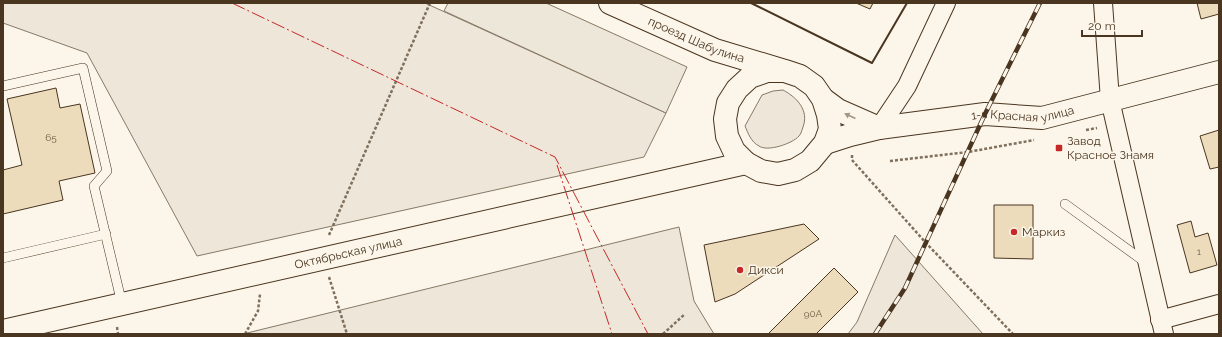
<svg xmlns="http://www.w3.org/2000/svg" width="1222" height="337" font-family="Raleway,sans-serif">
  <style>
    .green { fill: #ede6d9; stroke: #887966 }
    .parking { fill: #ede7d9; stroke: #887966 }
    .building { fill: #ecdcbc; stroke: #4a3520 }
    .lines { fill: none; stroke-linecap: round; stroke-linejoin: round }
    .lane-casing { stroke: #4a3520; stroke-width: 10 }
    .street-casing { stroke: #4a3520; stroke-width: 20 }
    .secondary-casing { stroke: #4a3520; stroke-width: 24 }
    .path { stroke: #7f6f5c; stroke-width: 2.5; stroke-dasharray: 3 2; stroke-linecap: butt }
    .lane { stroke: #fbf6e9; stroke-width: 9 }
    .street { stroke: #fbf6e9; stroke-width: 18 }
    .secondary { stroke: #fbf6e9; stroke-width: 22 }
    .rail-casing { stroke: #4a3520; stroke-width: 4.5 }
    .rail { stroke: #fbf6e9; stroke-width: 3; stroke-dasharray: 9; stroke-linecap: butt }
    .wall { stroke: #4a3520; stroke-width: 2 }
    .power { stroke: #c62828; stroke-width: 1; stroke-dasharray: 14 3 2 3; stroke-linecap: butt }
    .oneway { fill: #a29684 }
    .poi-dot { fill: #c62828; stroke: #fbf6e9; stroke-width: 1.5 }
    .labels { text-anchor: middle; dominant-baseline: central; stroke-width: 3; stroke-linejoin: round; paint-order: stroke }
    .number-label { font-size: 10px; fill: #725f47 }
    .street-label { font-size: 12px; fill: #4a3520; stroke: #fbf6e9 }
    .poi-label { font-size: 12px; fill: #4a3520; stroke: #fbf6e9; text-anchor: start }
  </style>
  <rect width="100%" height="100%" fill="#fbf6e9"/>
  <g class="green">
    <polygon points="3,3 425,3 666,113 644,157 197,256 87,53 3,23"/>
    <path d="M783,90c15,8 26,21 20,37 -1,3 -2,7 -4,9 -7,8 -32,16 -40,10 -8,-4 -11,-13 -14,-20l17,-31 11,-4z"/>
    <polygon points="679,227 694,301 714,334 243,334"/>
    <polygon points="895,235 983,334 848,334 857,322"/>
  </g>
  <polygon class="parking" points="448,3 546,3 687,67 666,113 444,11"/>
  <g class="building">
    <polygon points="856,3 873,3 870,9"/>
    <polygon points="1197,3 1219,3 1219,14 1201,19"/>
    <polygon points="56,88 60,108 80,104 95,173 59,181 63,200 3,214 3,170 22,165 7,99"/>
    <polygon points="1219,130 1219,167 1210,169 1200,136"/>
    <polygon points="994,205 1033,205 1033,259 994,258"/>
    <polygon points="1191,221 1195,237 1208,233 1217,265 1190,273 1177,225"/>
    <polygon points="804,224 819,239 735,294 715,302 704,245"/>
    <polygon points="834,268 858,292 816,334 768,334"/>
  </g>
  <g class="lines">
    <defs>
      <g id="lane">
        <polyline points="3,86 83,68 107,171 94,186 122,304"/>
        <polyline points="1065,204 1145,262"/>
        <polyline points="3,258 106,234"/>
      </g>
      <g id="street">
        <polyline points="1103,3 1110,100 1164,334"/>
        <polyline points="879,128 907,86 946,3"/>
        <polyline points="1160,320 1219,304"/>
      </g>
      <g id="secondary">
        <path id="s1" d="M610,3l105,47 70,21 15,5 14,10 9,13 5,16 2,14 -5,14 -15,18 -15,9 -17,4 -17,-3 -15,-8 -12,-12 -7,-15 -2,-17 3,-16 9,-14 13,-12 17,-6h18"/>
        <polyline points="823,99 838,110 879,128"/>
        <path id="s2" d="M825,143l25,-8 29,-7 106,-14 57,4 177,-46"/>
        <path id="s3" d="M3,331l743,-168"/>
      </g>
    </defs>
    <use href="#lane" class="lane-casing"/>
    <use href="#street" class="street-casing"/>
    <use href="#secondary" class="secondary-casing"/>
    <g class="path">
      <polyline points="1086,130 1097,128"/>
      <polyline points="852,155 852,160 926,243 1013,334"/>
      <polyline points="890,161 968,152 1034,140"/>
      <polyline points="329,235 430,3"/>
      <polyline points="329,277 347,334"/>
      <polyline points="117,327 118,334"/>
      <polyline points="245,334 258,311 260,294"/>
      <polyline points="663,334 685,314"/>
    </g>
    <use href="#lane" class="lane"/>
    <use href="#street" class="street"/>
    <use href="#secondary" class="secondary"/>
    <defs>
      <polyline id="rail" points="875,334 905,288 985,114 1040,3"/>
    </defs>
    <use href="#rail" class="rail-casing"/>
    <use href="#rail" class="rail"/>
    <polyline class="wall" points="751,3 872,63 907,3"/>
    <g class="power">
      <polyline points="232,3 555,157 648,334"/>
      <polyline points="557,165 612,334"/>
    </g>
  </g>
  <defs><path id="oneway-solid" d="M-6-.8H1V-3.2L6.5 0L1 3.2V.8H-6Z"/></defs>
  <use class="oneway" href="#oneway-solid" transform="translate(850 116) rotate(-155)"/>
  <g class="poi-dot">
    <rect x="1055" y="144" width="8" height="8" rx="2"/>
    <circle cx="1014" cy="232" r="4"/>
    <circle cx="740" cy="270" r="4"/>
  </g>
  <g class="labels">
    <g class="number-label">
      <text x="51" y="137">65</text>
      <text x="1199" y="251">1</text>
      <text x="813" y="313">90А</text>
    </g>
    <g class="street-label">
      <text stroke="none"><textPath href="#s1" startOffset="94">проезд Шабулина</textPath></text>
      <text stroke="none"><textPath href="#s2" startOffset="201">1-я Красная улица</textPath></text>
      <text stroke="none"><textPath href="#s3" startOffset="354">Октябрьская улица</textPath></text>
    </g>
    <g class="poi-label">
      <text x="1067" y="141">Завод<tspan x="1067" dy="14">Красное Знамя</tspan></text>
      <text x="1022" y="232">Маркиз</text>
      <text x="748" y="270">Дикси</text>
    </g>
  </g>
  <rect width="1222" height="337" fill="none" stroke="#4a3520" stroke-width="8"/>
  <path d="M1082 30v6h60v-6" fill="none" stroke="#4a3520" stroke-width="2"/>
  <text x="1088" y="30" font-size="12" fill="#4a3520" stroke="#fbf6e9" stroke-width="3" paint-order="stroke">20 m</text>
</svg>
